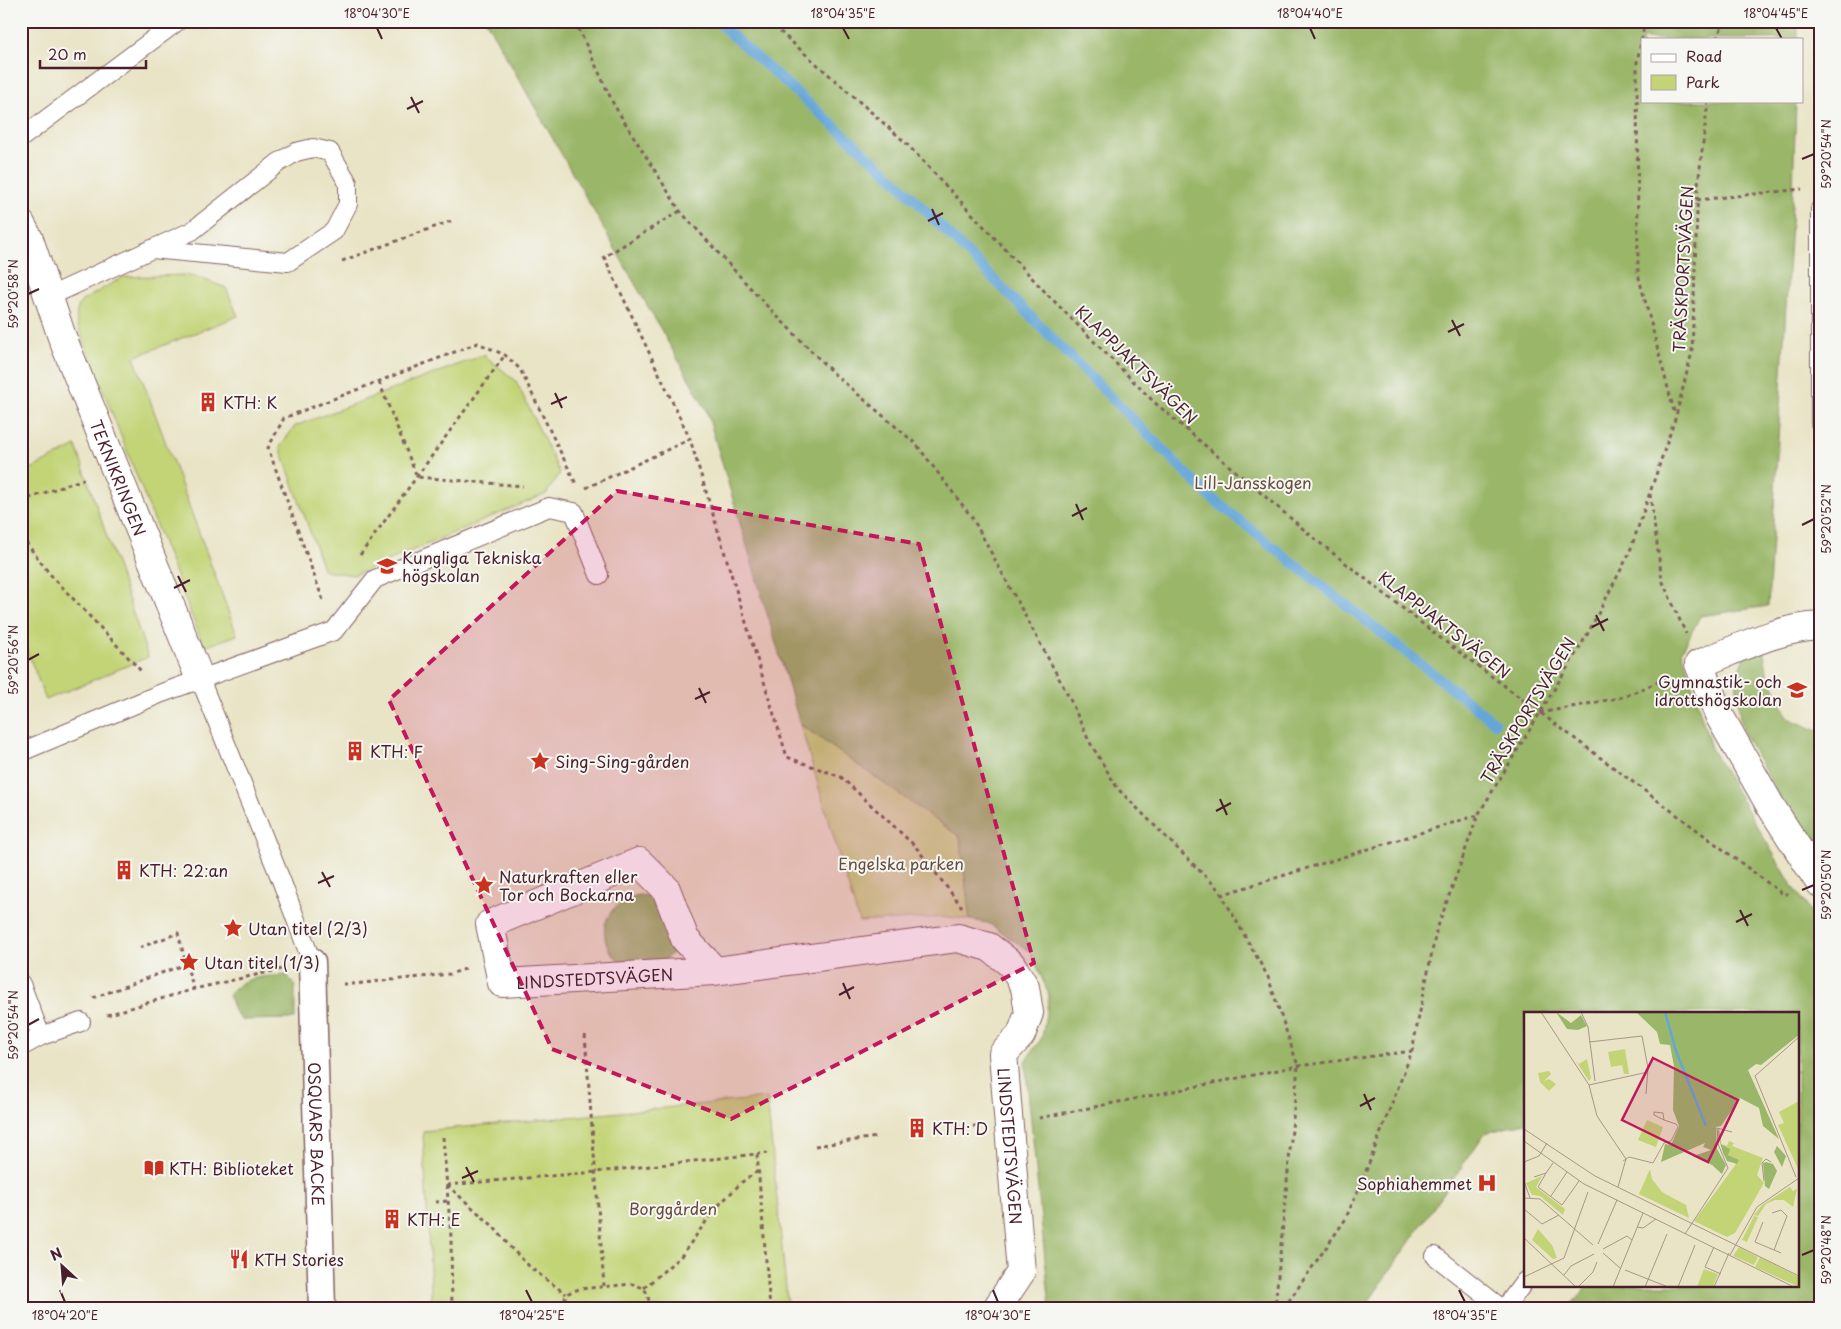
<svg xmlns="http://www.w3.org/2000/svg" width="1841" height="1329" font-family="'Playpen Sans',sans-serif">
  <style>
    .green { fill: #c3d477; stroke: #867a51 }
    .forest { fill: #9ab668; stroke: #726a4a }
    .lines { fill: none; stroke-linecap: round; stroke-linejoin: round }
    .stream { stroke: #65a6d9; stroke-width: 10 }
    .service-casing { stroke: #826461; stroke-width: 20 }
    .pedestrian-casing { stroke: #826461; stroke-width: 29 }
    .minor-casing { stroke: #826461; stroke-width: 30 }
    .path { stroke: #826461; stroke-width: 3; stroke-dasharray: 4 4; stroke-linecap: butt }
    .service { stroke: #fff; stroke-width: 18 }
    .pedestrian { stroke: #fff; stroke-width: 26 }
    .minor { stroke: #fff; stroke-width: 28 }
    .marked { fill: #c2185b; fill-opacity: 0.2; stroke: #c2185b; stroke-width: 4; stroke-dasharray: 10 6; stroke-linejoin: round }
    .ticks { fill: none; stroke: #4a1f2b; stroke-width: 2 }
    .labels { text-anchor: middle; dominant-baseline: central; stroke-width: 4; stroke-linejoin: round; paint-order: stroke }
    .street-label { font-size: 16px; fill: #4a1f2b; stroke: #f6f6f2 }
    .poi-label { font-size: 16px; fill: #4a1f2b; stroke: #f6f6f2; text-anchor: start }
    .park-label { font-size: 16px; fill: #684c3e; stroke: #f6f6f2 }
    .inset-river { fill: none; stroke: #65a6d9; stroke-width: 2.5 }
    .inset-road { fill: none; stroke: #a99588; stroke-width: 1 }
    .view { fill: #c2185b; fill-opacity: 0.15; stroke: #c2185b; stroke-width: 2.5 }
    .inset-edge { fill: none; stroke: #4a1f2b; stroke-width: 2.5 }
    .neatline { fill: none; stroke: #4a1f2b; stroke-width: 2 }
    .ticks-label { font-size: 12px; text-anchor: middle; fill: #4a1f2b }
  </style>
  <rect width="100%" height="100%" fill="#f6f6f2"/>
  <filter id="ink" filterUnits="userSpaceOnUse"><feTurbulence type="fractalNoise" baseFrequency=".02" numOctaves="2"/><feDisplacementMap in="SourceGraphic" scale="10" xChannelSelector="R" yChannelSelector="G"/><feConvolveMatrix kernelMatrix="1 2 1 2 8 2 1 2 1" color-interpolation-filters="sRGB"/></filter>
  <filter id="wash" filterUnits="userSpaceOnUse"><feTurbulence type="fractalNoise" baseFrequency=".0096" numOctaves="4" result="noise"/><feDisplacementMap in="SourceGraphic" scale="20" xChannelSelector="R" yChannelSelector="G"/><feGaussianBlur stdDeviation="1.12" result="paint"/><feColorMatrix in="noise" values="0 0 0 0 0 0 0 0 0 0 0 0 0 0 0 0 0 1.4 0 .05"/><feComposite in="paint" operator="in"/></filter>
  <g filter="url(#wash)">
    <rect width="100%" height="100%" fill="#e9e4c6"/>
    <g class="green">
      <path d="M186,275l14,3 26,10 12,28 -104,41 103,278 -33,12 -127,-323c-1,-10 -1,-16 5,-23l41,-24z"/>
      <polygon points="484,355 516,381 560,473 546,494 354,575 324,571 280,447 295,426"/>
      <polygon points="76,446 148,657 46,700 21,635 21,474"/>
      <polygon points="800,724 960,837 970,920 949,917 859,922"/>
      <polygon points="767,1098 788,1308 432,1308 423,1131"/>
    </g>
    <g class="forest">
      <polygon points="486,21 1798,21 1798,39 1642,39 1642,101 1796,101 1793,189 1768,606 1700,616 1682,651 1711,748 1790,882 1820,925 1820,1308 1568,1308 1589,1285 1797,1285 1797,1013 1525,1013 1525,1123 1485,1133 1364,1308 1050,1308 1025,1061 1042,1038 1049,995 1031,952 988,923 970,920 960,837 800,724 706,409"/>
      <polygon points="1763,645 1767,672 1788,718 1820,732 1820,860 1784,804 1745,736 1740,718 1736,677 1745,655"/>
      <path d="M638,895l12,1 12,5 15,41 -5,11 -8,8 -40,4c-32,-23 -23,-60 14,-70z"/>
      <path d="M287,975l8,11v33l-54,1 -7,-9 -5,-16c13,-20 36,-18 58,-20z"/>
    </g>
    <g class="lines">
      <polyline class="stream" points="716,21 893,178 1209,496 1495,723"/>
    </g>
  </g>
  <g filter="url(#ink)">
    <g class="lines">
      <defs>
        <g id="service">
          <polyline points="21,138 178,21"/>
          <polyline points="1820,209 1820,423"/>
          <polyline points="48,297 152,249 288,262 334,231 348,204 348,183 330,152 313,148 296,152 278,163 192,231 152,249"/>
          <polyline points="200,679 281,880 312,962"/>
          <polyline points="21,752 162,693 334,631 375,579 549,507 574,512 599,575"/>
          <polyline points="21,984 41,1036 21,1047"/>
          <polyline points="41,1036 81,1022"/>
          <polyline points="1435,1256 1501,1308"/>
          <polyline points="1505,1308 1525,1281"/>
        </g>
        <g id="pedestrian">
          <path id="s1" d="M312,962l10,346"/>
        </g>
        <g id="minor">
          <path id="s2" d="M21,224l8,15 33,98 138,342"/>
          <path d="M1820,626c-43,2 -82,23 -121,38l20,51 51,90 50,78"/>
          <path id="s3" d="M715,971l-30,-32 -19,-50 -27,-27 -149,62 12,59 213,-12 243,-33 31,9 22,17 14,23 4,26 -8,22 -18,19 18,218 -24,36"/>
        </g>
      </defs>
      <use href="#service" class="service-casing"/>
      <use href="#pedestrian" class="pedestrian-casing"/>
      <use href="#minor" class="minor-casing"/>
      <g class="path">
        <polyline points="575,21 614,105 680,211 767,306 832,372 916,444 973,519 1069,697 1089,741 1118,789 1219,890 1268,977 1298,1066 1275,1308"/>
        <polyline points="768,21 905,142 1048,295 1154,402 1315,539 1443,640 1784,895 1788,893"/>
        <polyline points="1645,21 1637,62 1638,274 1675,415"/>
        <polyline points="1716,39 1725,21"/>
        <polyline points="1697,200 1802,189"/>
        <polyline points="680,211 604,257 690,439"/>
        <polyline points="342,261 451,221"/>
        <polyline points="379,382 417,477 523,486"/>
        <polyline points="586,488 690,439 787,757 841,777 915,846 962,907"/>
        <polyline points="1650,494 1662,580 1686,634"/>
        <polyline points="21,501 84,479"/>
        <polyline points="21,536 49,573 142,672"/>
        <polyline points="360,555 505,355"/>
        <polyline points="323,600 268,448 284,418 478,343 505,355 520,369 576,484"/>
        <polyline points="1540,713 1623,697 1670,677"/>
        <polyline points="1221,895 1478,815"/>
        <polyline points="186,964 194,989"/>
        <polyline points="343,984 353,984 450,974 468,968"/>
        <polyline points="93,998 186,964 178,933 136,949"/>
        <polyline points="107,1015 194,989 282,969"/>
        <polyline points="585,1035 604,1286"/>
        <polyline points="1039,1118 1298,1066 1412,1051"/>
        <polyline points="957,1128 976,1126"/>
        <polyline points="443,1137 451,1237 452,1308"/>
        <polyline points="815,1146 877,1137"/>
        <polyline points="757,1154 767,1153"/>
        <polyline points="447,1185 596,1172 757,1154 770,1308"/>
        <polyline points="447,1185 493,1226 510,1247 532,1269 566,1294"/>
        <polyline points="435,1202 448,1201"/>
        <polyline points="644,1288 682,1255 716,1208 742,1182 758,1171"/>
        <polyline points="563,1308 566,1294 579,1289 632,1284 644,1288 648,1296 650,1308"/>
        <polyline points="1284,1308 1345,1220 1363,1179 1412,1051 1436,932 1478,815 1587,635 1629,554 1676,416 1692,352 1698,185 1708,101"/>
      </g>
      <use href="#service" class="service"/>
      <use href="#pedestrian" class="pedestrian"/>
      <use href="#minor" class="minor"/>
    </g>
  </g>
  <path class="marked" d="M617,491l302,53 115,419 -303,156 -179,-70 -163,-349z"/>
  <path class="ticks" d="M377,28l5,11M843,28l6,11M1310,28l5,11M1776,28l6,11M411,97l8,16M407,109l16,-8M1802,159l12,-5M932,209l7,16M928,221l15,-8M28,294l11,-5M1452,320l8,16M1448,332l16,-8M555,393l7,15M551,404l16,-7M1076,504l7,16M1072,516l15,-8M1802,525l12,-6M178,576l8,16M174,588l16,-8M1596,615l8,16M1592,627l16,-8M28,660l11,-6M699,688l7,15M695,699l15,-7M1220,799l7,16M1216,811l15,-8M322,872l8,15M318,883l16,-7M1802,890l12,-5M1740,910l8,16M1736,922l16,-8M843,983l7,16M839,995l15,-8M28,1025l11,-6M1364,1094l7,16M1360,1106l15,-8M466,1167l8,15M462,1178l16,-7M1802,1255l12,-5M60,1290l5,12M526,1290l6,12M993,1290l5,12M1459,1290l6,12"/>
  <defs>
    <symbol id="building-bare" viewBox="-9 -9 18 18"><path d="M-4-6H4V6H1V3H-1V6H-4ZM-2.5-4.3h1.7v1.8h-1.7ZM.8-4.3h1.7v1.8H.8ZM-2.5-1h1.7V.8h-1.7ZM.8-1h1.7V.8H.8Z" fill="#c8321e" stroke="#f6f6f2" stroke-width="2.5" paint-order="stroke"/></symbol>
    <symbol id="university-bare" viewBox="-9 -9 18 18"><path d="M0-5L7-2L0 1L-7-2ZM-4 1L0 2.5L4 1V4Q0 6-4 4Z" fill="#c8321e" stroke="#f6f6f2" stroke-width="2.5" paint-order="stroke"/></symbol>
    <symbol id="sight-bare" viewBox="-9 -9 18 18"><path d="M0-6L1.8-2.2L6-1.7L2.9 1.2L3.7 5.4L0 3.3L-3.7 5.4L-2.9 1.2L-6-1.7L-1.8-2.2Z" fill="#c8321e" stroke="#f6f6f2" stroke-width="2.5" paint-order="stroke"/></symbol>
    <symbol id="library-bare" viewBox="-9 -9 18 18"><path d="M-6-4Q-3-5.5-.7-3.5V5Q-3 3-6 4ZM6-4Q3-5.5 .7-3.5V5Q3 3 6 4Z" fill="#c8321e" stroke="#f6f6f2" stroke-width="2.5" paint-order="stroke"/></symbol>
    <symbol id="hospital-bare" viewBox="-9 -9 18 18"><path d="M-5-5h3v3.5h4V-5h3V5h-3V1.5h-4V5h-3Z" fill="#c8321e" stroke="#f6f6f2" stroke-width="2.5" paint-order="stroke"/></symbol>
    <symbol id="restaurant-bare" viewBox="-9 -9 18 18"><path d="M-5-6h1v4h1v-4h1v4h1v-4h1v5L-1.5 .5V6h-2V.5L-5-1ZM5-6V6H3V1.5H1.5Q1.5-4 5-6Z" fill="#c8321e" stroke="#f6f6f2" stroke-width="2.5" paint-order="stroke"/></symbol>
  </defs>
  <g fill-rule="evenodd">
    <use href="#building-bare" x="194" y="388" width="28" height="28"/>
    <use href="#university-bare" x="373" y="552" width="28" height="28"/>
    <use href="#university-bare" x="1783" y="676" width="28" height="28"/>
    <use href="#building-bare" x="341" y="737" width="28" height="28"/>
    <use href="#sight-bare" x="526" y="747" width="28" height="28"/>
    <use href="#building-bare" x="110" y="856" width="28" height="28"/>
    <use href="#sight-bare" x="470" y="871" width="28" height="28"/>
    <use href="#sight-bare" x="219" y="914" width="28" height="28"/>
    <use href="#sight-bare" x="175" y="948" width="28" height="28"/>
    <use href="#building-bare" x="903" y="1114" width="28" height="28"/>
    <use href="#library-bare" x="140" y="1154" width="28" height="28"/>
    <use href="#hospital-bare" x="1473" y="1169" width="28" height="28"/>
    <use href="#building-bare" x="378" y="1205" width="28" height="28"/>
    <use href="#restaurant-bare" x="225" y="1245" width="28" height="28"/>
  </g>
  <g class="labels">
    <g class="street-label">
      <text transform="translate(1682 269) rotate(-87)">TRÄSKPORTSVÄGEN</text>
      <text transform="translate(1137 364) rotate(44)">KLAPPJAKTSVÄGEN</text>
      <text stroke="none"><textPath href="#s2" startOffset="272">TEKNIKRINGEN</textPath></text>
      <text transform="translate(1445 624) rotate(38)">KLAPPJAKTSVÄGEN</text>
      <text transform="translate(1527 710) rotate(-59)">TRÄSKPORTSVÄGEN</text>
      <text stroke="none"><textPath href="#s3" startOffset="450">LINDSTEDTSVÄGEN</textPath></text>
      <text stroke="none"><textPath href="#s1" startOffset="172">OSQUARS BACKE</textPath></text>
      <text stroke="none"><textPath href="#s3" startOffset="1071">LINDSTEDTSVÄGEN</textPath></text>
    </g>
    <g class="poi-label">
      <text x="223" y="402">KTH: K</text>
      <text x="402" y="557">Kungliga Tekniska<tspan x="402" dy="18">högskolan</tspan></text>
      <text x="1782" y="681" text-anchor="end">Gymnastik- och<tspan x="1782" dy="18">idrottshögskolan</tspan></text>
      <text x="370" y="751">KTH: F</text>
      <text x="555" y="761">Sing-Sing-gården</text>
      <text x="139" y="870">KTH: 22:an</text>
      <text x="499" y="876">Naturkraften eller<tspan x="499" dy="18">Tor och Bockarna</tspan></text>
      <text x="248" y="928">Utan titel (2/3)</text>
      <text x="204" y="962">Utan titel (1/3)</text>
      <text x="932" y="1128">KTH: D</text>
      <text x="169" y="1168">KTH: Biblioteket</text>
      <text x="1472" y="1183" text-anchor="end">Sophiahemmet</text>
      <text x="407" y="1219">KTH: E</text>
      <text x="254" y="1259">KTH Stories</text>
    </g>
    <g class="park-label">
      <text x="1253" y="482">Lill-Jansskogen</text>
      <text x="901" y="863">Engelska parken</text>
      <text x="673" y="1208">Borggården</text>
    </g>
  </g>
  <g transform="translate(1524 1012)">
    <rect width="275" height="275" fill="#e9e4c6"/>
    <path d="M101,37l4,25h-5l-2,-9 -11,2 -3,-15zM63,47l4,19 -2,3 -13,-20 3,3zM25,59l2,3 -7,7 5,-2 7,5 -7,7 -9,-9 -2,-9zM275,89v70l-21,-46 6,-2 -5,-11zM123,108l16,7 -7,20 -18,-7zM205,129l5,2 -2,3 31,12 -6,17 7,8 -29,50 -8,4 -33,-16 45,-61 -11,-5v-8h-2l-4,-3 5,2zM126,157l2,10 10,13 24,13 3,13 -50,-24zM18,164l-6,11 29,22 -2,6 -23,-19 -8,-1 -6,-12zM266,175l3,4 4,-2 -4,18 -9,-7h-9l-9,4 -8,12 -4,-1 8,-10zM230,204l4,1 -11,25 -5,-2zM14,217l14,16 5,13 -4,1 -21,-19zM215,235l19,10 -4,8 -21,-9zM236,245l39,20v10l-44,-20zM180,257l14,5 -5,13h-16z" fill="#c3d477"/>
    <path d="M32,0l15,11 10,-8 6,11 -9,4 -11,-1zM112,0h163v23l-38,30 -5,-1 -8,6 31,69 -16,-13 -4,-18 -19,-10 -19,28 -5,1 1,22 9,16 -4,9 -10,-9 -19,-9 18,-6 -8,-3 2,-4 -44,19 4,-18 6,1 8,-19 -6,-16 1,-44 -4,-21 -10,-1 -3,-12zM195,116l2,16 9,5 -2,6 11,5 -2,4 -10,-3 -4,-8 -6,-21zM253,134l9,10 -4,11 -8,-15zM242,150l7,2 4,7 -8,18 -4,-3 -2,-23z" fill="#9ab668"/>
    <path class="inset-river" d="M141,0l11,39 30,75"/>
    <path class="inset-road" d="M17,0l48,73 8,31 29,43 -8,28M57,0l7,15 7,54M65,30l53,-6 6,32 -2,26M65,73l59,-13M0,117l71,47 204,100M0,129l60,43 210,103M99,149l6,-4 24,6 11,-20 7,-2 7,-14 -2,-3 -12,-4 -10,-5v-3l9,1 1,7M0,150l15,-6 8,-13M22,161l-8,14 24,18 17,-24M10,165l12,-4 7,-10M272,165l-41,-101 44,-39M0,169l6,17M240,169l-2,-18 4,-4 5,3M27,184l16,-24M0,186l16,1 53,46M0,197l18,15 17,-9M248,201l9,-3 6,6 -13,34M239,210l-8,20 26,11M113,215l6,1 13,-9M161,222l43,-66 -10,-24 -1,-16 15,4M0,226l52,49M74,232l19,-44M190,235l-9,20 16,7M79,237l24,-13 5,4M79,241l17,15M206,243l27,-48 42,-29M101,258l43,17M40,263l7,-9 23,-12M0,265l40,-19 24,-66M54,275l15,-15 4,-10M89,275l30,-74M121,275l22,-53M154,275l17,-42M190,275l15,-34"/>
    <path class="view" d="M129,46l85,42 -30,62 -86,-42z"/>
    <rect width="275" height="275" class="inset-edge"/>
  </g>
  <rect width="1841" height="1329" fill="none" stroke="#f6f6f2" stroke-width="55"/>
  <rect x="1641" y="38" width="162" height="65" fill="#f6f6f2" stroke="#b1a0a2"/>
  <rect x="1651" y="54" width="25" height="8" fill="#ffffff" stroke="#b1a0a2"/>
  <text x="1686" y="62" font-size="15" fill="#4a1f2b">Road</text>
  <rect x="1651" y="75" width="25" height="15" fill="#c3d477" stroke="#b1a0a2"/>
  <text x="1686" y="88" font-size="15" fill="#4a1f2b">Park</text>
  <g transform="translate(62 1266) rotate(334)" stroke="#f6f6f2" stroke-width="4" paint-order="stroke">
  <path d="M0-4L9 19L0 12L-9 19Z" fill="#4a1f2b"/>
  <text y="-8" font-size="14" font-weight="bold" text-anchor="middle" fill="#4a1f2b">N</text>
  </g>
  <path d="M40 60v8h106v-8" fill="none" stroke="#4a1f2b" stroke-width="2.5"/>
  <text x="48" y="60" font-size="15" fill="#4a1f2b" stroke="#f6f6f2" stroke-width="4" paint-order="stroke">20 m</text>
  <rect x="28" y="28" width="1786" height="1274" class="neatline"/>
  <g class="ticks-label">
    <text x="377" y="18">18°04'30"E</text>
    <text x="843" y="18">18°04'35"E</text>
    <text x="1310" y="18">18°04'40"E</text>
    <text x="1776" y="18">18°04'45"E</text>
    <text transform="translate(1827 154) rotate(-90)" y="4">59°20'54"N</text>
    <text transform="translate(14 294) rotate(-90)" y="4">59°20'58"N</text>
    <text transform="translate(1827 519) rotate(-90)" y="4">59°20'52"N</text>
    <text transform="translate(14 660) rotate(-90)" y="4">59°20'56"N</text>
    <text transform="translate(1827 885) rotate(-90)" y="4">59°20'50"N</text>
    <text transform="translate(14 1025) rotate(-90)" y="4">59°20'54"N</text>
    <text transform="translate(1827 1250) rotate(-90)" y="4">59°20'48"N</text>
    <text x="65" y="1320">18°04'20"E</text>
    <text x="532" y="1320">18°04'25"E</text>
    <text x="998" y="1320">18°04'30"E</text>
    <text x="1465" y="1320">18°04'35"E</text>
  </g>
</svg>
